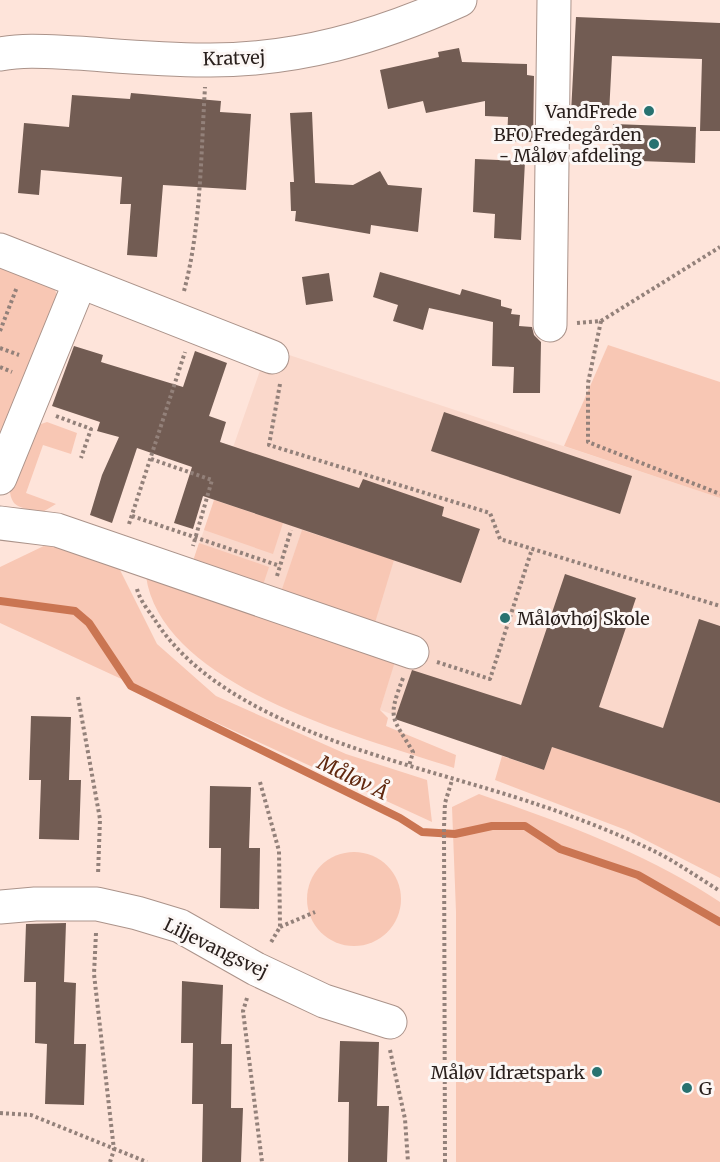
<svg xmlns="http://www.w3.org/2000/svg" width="720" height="1162" font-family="Merriweather,serif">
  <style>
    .built { fill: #fad8cb }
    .green { fill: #f8c7b4 }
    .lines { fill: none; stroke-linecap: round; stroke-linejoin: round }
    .stream { stroke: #ca7552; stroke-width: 8 }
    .building { fill: #725c53 }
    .minor-casing { stroke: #ab938a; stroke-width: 35 }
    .path { stroke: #93817a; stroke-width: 4; stroke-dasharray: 3 3; stroke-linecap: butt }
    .minor { stroke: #fff; stroke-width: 33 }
    .poi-dot { fill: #287270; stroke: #fcf7f5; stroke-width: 2 }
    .labels { text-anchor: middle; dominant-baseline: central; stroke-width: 6; stroke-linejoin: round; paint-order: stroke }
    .street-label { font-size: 18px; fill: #291f1c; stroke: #fcf7f5 }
    .poi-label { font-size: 18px; fill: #291f1c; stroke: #fcf7f5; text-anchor: end }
    .water-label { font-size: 20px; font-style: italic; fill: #60280f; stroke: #fcf7f5 }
  </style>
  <rect width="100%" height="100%" fill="#fee4da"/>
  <polygon class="built" points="268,348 720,498 720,828 380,710 396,656 192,564"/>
  <g class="green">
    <polygon points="0,260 51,279 62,309 0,447"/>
    <polygon points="608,345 720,382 720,498 564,446"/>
    <path d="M47,422l30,11 -6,21 -28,-9 -17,48 30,11 -15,9c-8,-3 -21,-4 -27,-10 -14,-19 11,-58 21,-77z"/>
    <polygon points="214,500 283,523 273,554 204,530"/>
    <polygon points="302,530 394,560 374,626 281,592"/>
    <polygon points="50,543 114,558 157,644 216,696 346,754 427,780 432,822 0,623 0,567"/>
    <polygon points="199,543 269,567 262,588 192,564"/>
    <path d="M146,576l251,79 -17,55 8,8 -2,8 70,29 -2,13c-90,-30 -293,-81 -308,-192z"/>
    <polygon points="552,747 720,803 720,878 626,830 495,780 502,756 544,770"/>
    <path d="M479,794c84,29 167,59 241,108v260h-264v-250l-4,-105z"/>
    <circle cx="354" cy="899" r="47"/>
  </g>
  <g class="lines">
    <polyline class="stream" points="0,601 75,611 89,623 131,686 400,818 422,832 455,834 492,826 525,826 560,849 638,875 720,922"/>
  </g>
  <g class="building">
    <polygon points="576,17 720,23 720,131 700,131 702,59 612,56 609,114 571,113"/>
    <polygon points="459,48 462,62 527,64 527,75 534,76 533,142 507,141 508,117 485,116 485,101 426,113 423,101 388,109 380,70 439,57 438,52"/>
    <polygon points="131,93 221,101 220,112 251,114 246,190 163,185 157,257 127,255 131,204 120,204 122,177 41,170 39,195 18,193 24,123 69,127 72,95 130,99"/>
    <polygon points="312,112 315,183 353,185 380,171 388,185 422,188 418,232 371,225 370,234 295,221 296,211 291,211 290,182 294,182 290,113"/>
    <polygon points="613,124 696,127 695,163 612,160"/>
    <polygon points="475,159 525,161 521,240 494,238 495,214 473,212"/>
    <polygon points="380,272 460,295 462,289 501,300 501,306 512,309 511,314 520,315 519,326 532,327 534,335 541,342 540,393 513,393 514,367 492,366 493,322 429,308 423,330 393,321 398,305 373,297"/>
    <polygon points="329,273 333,301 306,305 302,277"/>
    <polygon points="74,346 103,355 101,362 183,387 195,351 227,363 209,416 226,422 220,442 359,488 363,479 444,507 442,516 480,529 461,583 203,496 193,529 174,523 192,467 137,448 112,523 90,515 102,475 119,437 97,431 100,422 52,406"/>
    <polygon points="444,412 632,476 620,514 431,451"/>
    <polygon points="565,574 636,598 599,707 663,728 699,619 720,626 720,803 552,747 544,770 395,719 412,670 521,705"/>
    <polygon points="31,716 71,717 69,780 81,780 79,840 39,839 41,780 29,780"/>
    <polygon points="210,786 251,787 249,848 260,848 259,909 220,908 221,848 209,848"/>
    <polygon points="66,923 64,982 76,983 74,1044 86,1044 84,1105 45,1104 47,1044 35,1043 36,982 24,982 26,924"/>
    <polygon points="182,981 223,985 221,1044 232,1044 231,1108 243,1108 241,1162 202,1162 203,1104 192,1104 193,1043 181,1043"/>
    <polygon points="340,1041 379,1042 377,1106 389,1106 387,1162 348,1162 349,1102 338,1102"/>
  </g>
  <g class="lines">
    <defs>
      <g id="minor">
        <path d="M0,54c26,-5 52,-2 77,-1 43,3 85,7 128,7 91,1 173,-23 255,-60"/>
        <polyline points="0,250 272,357"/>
        <polyline points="550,325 554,0"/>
        <polyline points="0,478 80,282"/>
        <polyline points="0,523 57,530 412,652"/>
        <polyline points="0,907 35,904 97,904 137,913 180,926 256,969 324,1001 390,1022"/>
      </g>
    </defs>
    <use href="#minor" class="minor-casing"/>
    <g class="path">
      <path d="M184,291c17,-63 17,-138 21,-204"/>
      <polyline points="601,321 588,383 588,442 720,494"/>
      <polyline points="577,323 601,321 720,247"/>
      <polyline points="0,331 17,287"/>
      <polyline points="0,348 19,355"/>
      <polyline points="0,367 12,372"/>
      <polyline points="280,384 269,445 490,513 500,539 720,606"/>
      <polyline points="56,416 91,429 81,458"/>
      <polyline points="151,459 212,480 193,546"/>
      <polyline points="132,516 280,566"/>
      <polyline points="129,524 185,352"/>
      <polyline points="277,576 291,530"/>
      <path d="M137,589c3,12 12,22 18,31 71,111 264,144 381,184 37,12 88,32 122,49 21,11 41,25 62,38"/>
      <polyline points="437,662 490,679 532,549"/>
      <path d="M403,678c-16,42 -11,38 10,74l-4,14"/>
      <polyline points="78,697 100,819 98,875"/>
      <polyline points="260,782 279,851 280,927 270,944"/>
      <polyline points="280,927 315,912"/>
      <polyline points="96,933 94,974 114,1150 110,1162"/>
      <polyline points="247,998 243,1011 262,1162"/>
      <polyline points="390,1050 405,1119 408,1162"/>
      <polyline points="0,1113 31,1115 147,1162"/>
      <polyline points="445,1162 444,827 445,803 452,780"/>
    </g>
    <use href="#minor" class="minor"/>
  </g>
  <g class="poi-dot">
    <circle cx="649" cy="111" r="6"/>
    <circle cx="654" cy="144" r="6"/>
    <circle cx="505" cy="618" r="6"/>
    <circle cx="597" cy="1072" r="6"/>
    <circle cx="687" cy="1088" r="6"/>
  </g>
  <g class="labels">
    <g class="street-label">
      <text transform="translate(234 58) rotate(-2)">Kratvej</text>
      <text transform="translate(216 948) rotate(26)">Liljevangsvej</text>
    </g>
    <g class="poi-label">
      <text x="637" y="111">VandFrede</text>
      <text x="642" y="134">BFO Fredegården<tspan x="642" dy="21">- Måløv afdeling</tspan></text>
      <text x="517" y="618" text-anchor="start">Måløvhøj Skole</text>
      <text x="585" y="1072">Måløv Idrætspark</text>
      <text x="699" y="1088" text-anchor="start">G</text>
    </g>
    <g class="water-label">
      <text transform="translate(353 777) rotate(26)">Måløv Å</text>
    </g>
  </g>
</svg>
